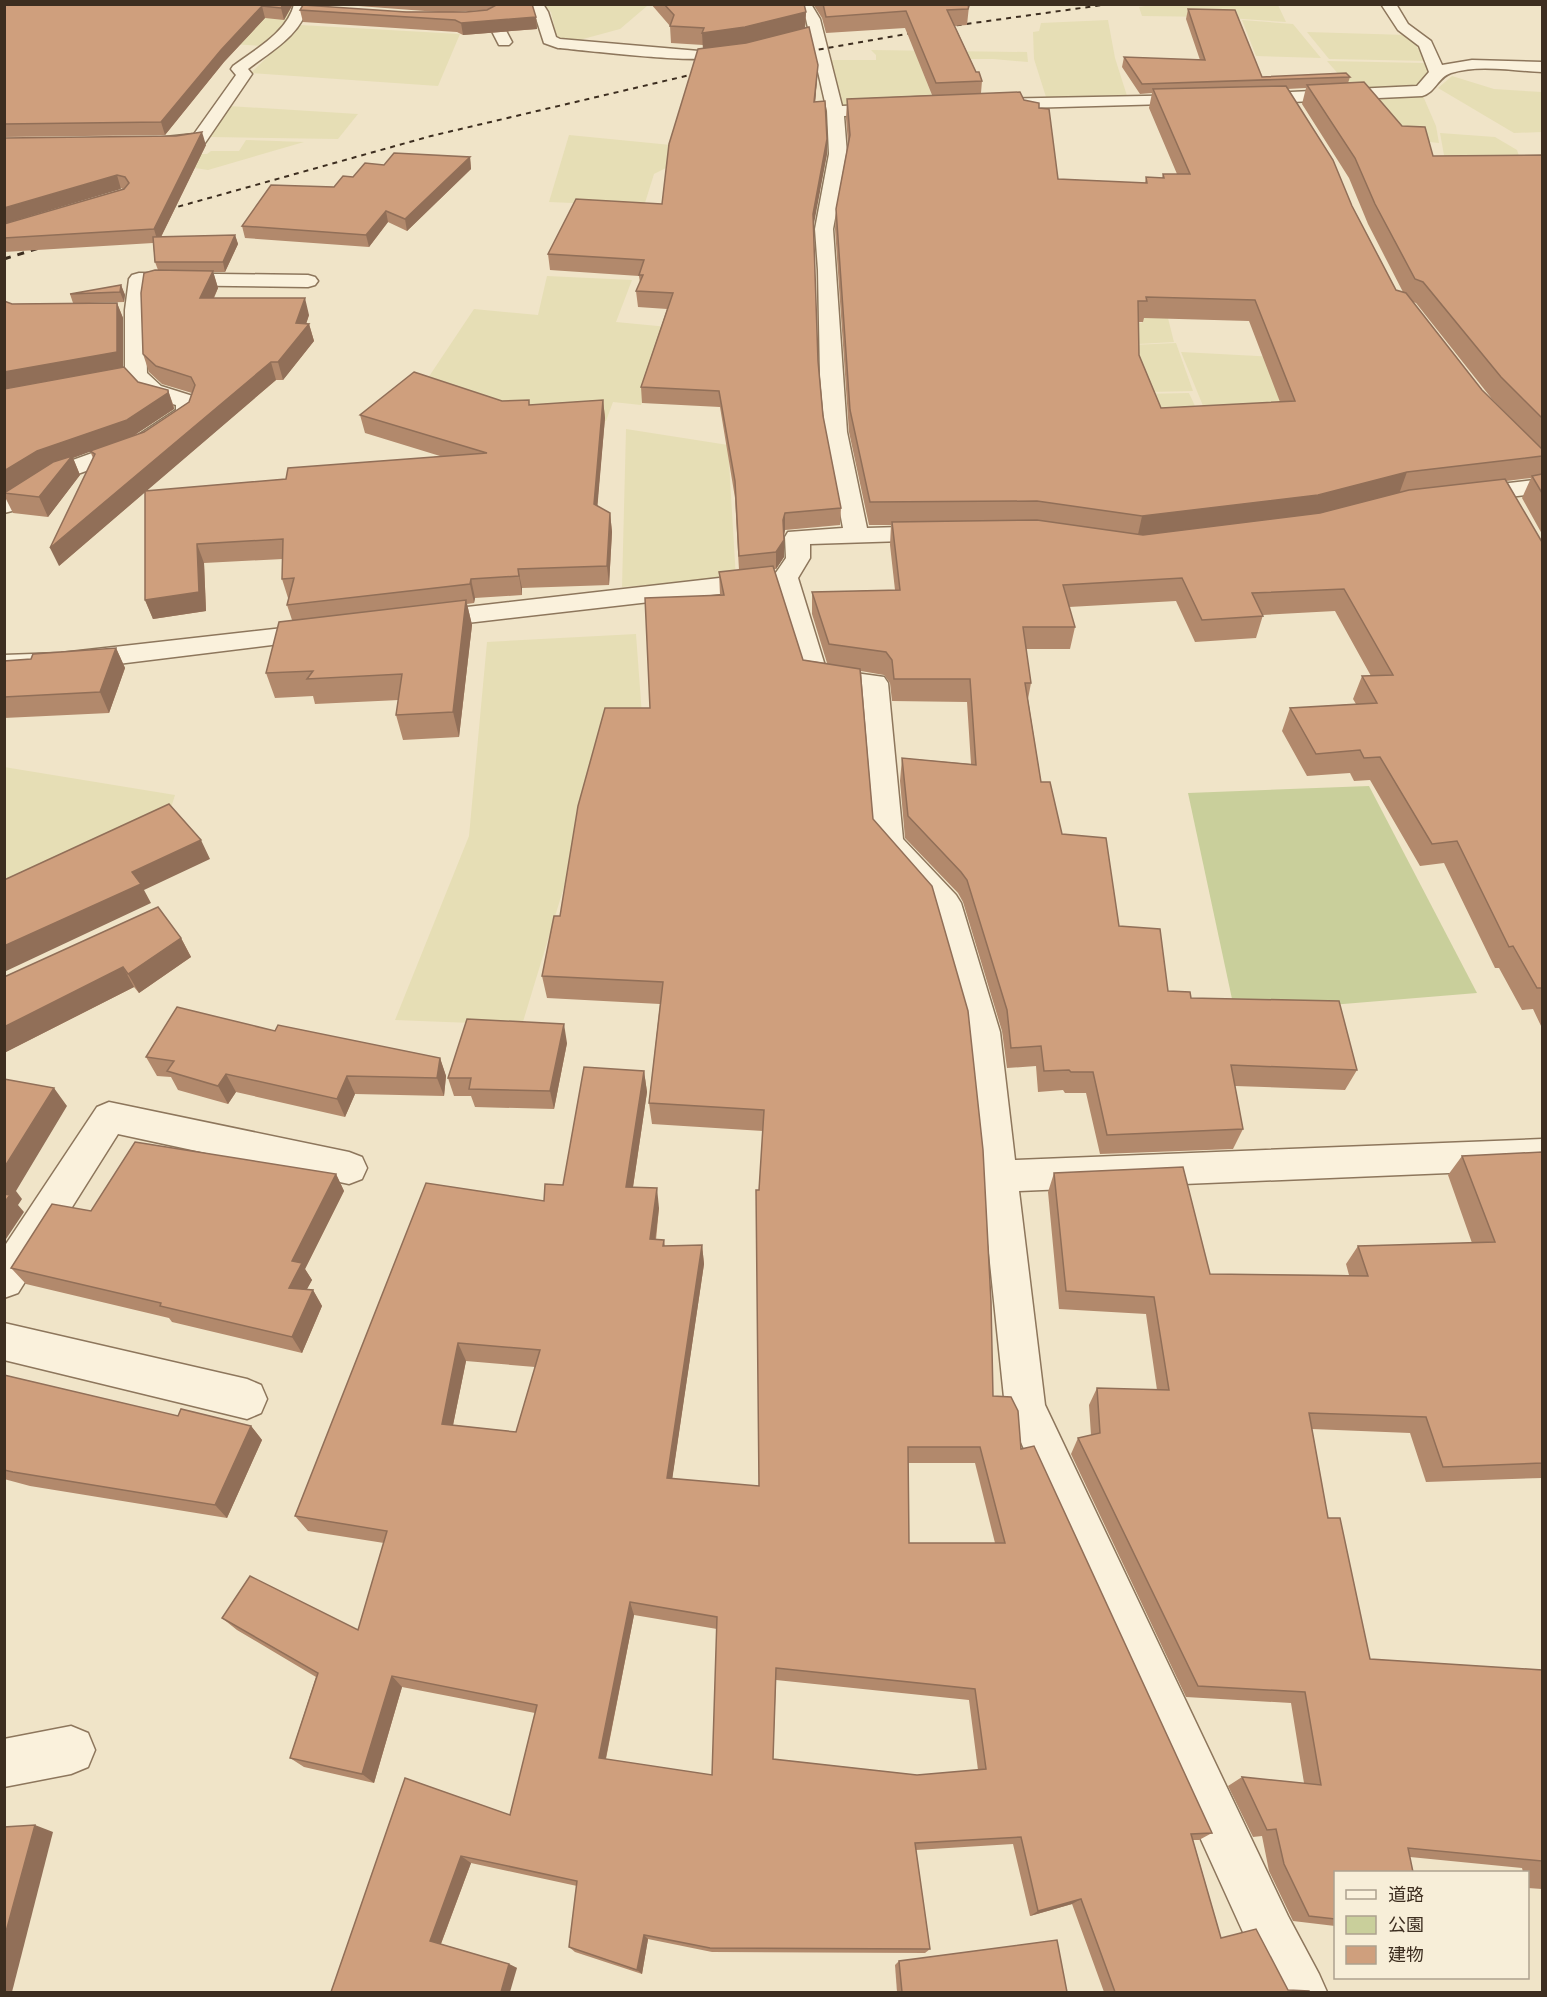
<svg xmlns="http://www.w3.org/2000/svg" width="1547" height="1997" font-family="Bitter,'Noto Sans JP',serif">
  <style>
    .farmland { fill: #e6deb5 }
    .green { fill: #c9cf9b }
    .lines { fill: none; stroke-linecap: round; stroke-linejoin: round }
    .street-casing { stroke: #8d765c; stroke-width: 3 }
    .street { fill: #faf1dc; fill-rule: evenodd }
    .rail-far1 { stroke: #3d2e20; stroke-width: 2; stroke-dasharray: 5 5; stroke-linecap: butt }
    .rail { stroke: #3d2e20; stroke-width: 3; stroke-dasharray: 7 7; stroke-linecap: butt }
    .wall { fill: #b2896c; fill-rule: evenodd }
    .shaded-wall { fill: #916f58 }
    .building { fill: #cf9f7d; stroke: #916f58; stroke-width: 1.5; fill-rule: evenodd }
  </style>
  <rect width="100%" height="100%" fill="#f0e4c8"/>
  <g class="farmland">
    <polygon points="646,4 647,6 620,29 572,42 557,38 551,12 544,5"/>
    <polygon points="1158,4 1278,5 1286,22 1214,17 1142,16 1139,7"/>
    <polygon points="203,9 296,10 283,32 263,46 177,41"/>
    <polygon points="1108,20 1115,58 1128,99 1065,100 1046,97 1034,59 1033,32 1039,31 1041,23"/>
    <polygon points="1242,20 1293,24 1321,58 1256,56"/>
    <polygon points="300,25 460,34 438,86 251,73"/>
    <polygon points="1307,32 1407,35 1429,61 1329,59"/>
    <polygon points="871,50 1027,52 1028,62 993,59 918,59 935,104 840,108 822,60 876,60 876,55"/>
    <polygon points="1327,61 1424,63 1430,72 1417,89 1353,91"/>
    <polygon points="1452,76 1494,89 1542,92 1542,132 1514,133 1438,88"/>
    <polygon points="1362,96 1423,96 1436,126 1439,143 1392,138"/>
    <polygon points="228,106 358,114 338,139 211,137 209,135"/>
    <polygon points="1440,133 1495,137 1517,150 1526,177 1448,177"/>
    <polygon points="569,135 671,145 666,168 654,174 644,206 549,202"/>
    <polygon points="246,140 304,142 208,170 195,168 201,154 207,154 211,151 239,151"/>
    <polygon points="547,276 632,280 616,322 668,327 641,405 613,402 606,421 526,414 426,381 474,309 538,315"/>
    <polygon points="1142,309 1166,310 1174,342 1120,345 1116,324 1142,323"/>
    <polygon points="1176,343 1193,391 1107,393 1090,347"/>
    <polygon points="1181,352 1312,359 1337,410 1210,423"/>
    <polygon points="1189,393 1211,441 1159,434 1141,394"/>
    <polygon points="626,429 728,445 736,579 622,587"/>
    <polygon points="636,634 643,729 584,821 522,1025 395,1020 469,836 487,642"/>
    <polygon points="4,767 175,795 165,827 5,900"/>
  </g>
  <polygon class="green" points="1369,786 1477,993 1235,1013 1188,793"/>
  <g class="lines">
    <defs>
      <g id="street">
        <path d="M294,4h14c-5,30 -38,48 -60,65l4,5 -47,69 -43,4 -6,-1 -3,-4 3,-4 38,-4 42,-59 -5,-6 2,-3c21,-16 55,-34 61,-62z"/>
        <polygon points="478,4 492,4 512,42 509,45 499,45"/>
        <path d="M528,4h15l5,8 8,25 4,2 139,12 43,-5 8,5c-17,19 -162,-1 -192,-3l-14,-5 -10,-31z"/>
        <polygon points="796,4 811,4 820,19 842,106 890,104 898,109 890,114 844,116 847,154 833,229 847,432 867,528 935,526 944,528 947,533 944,538 935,540 810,544 810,558 798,578 826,669 884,677 888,683 903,839 956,895 961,903 1000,1032 1015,1160 1542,1139 1542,1169 1019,1191 1045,1405 1288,1916 1319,1974 1327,1992 1274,1992 1252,1952 1005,1407 966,1032 931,908 873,842 861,690 805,682 802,676 774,583 772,586 763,589 424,628 415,626 411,620 415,614 424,612 763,573 773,577 786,558 785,537 788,532 843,528 825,432 820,377 818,270 815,229 829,154 827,111 806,19"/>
        <path d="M1381,4h15l12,20 23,17 11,24 30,-5 70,2v10c-28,-1 -63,-8 -91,1 -13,4 -16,20 -29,23l-174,8 -8,-5 8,-5 169,-8 12,-14 -10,-26 -21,-16z"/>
        <polygon points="1196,95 1202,97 1204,100 1202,103 993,109 985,104 993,99"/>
        <polygon points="139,273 308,275 315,277 318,281 315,285 308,287 148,285 145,310 147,373 161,386 196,397 199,402 194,418 150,448 61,480 12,511 4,513 4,495 45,470 134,438 176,410 176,405 145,396 125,374 125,310 129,279 132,275"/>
        <polygon points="1542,479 1542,493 1467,502 1459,500 1455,495 1459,490 1467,488"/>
        <polygon points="319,624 328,626 332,632 328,638 61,671 4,673 4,655 61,653"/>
        <polygon points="109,1102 349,1152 362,1157 367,1168 362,1179 349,1184 118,1134 18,1293 4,1298 4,1247 97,1107"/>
        <polygon points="4,1323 247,1379 261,1385 267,1399 261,1413 247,1419 4,1360"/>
        <polygon points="71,1726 88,1733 95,1750 88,1767 71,1774 4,1787 4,1739"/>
      </g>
    </defs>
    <use href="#street" class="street-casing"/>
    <use href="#street" class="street"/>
    <g class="rail-far1">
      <polyline points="799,53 952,26 1110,4"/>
      <polyline points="159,212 431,136 707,71"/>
    </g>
    <polyline class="rail" points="4,259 49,245"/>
  </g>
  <g class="wall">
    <polygon points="4,4 293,4 284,20 265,18 224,62 165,135 4,137"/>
    <path d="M332,4h200l4,13 1,12 -74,6 -6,-3 -154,-10 -3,-12 138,2zM488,10l-22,2h-13z"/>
    <path d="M651,4h153l2,8 -1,16 13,37 -3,37 12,52 -14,71 5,136 5,55 18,92 -1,17 -55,5 -1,5v22l-8,12h-2l29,91 24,3 -15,-49v-22l83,-2 -5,-45 1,-20h-22l-20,-93 -14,-203 1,-20 12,-66 -2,-25 1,-19 85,-4 -27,-67 -79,5 -4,-15 -9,-14h151l5,2 -2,19 -12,1 21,46 6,9 -1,12 43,7 15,8 19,71 87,4 1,-6 16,1 1,-4h14l-28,-66 3,-15 -12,1 -18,-27 2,-10 76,3 -14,-41 2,-10 74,68h88l-2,6 54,43 31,30 109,-1v379l-20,-36 9,-20 -25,3 36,61v486l-9,-19 -11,1 -23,-42h-4l-51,-105 -24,3 -50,-86 -16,1 -4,-8 -43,3 -25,-45 8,-23 66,-4 -3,-5 9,-23h9l-36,-65 -72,4 -7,23 -61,4 -19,-41 -107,6 6,20 -5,22h-44l5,34 -3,16 13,83 21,52 57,92 49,65 23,7 166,72 -12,20 -110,-4 8,43 -10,20 -133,5 -14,-61h-21l-2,-3 -25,2 -2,-26 -29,2 -5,-37 -39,-129 -5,-9 -53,-55 -5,-57 2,-23 69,6 -4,-62 -75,-1 -2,-18 -6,-8 -23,-4 12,148 120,577 28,53 191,384 -13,7h-6l28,98 67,52 21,2h-205l-32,-88 -42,12 -17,-72 -97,6 14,99 -5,4 -213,-1 -64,-13 -6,35 -67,-22 -6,-5 8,-61 -106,-23 -30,81 68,20 8,4 -186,24 74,-214 105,37 25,-102 -133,-26 -28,96 -70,-16 -14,-9 26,-81 -79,-47 -15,-12 136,12 26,-87 -76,-12 -13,-15 249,-315 19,-16 81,-114 3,21 -14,95 26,21 -3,32h8l1,6 37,-1 2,19 -32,215 87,7v-296l4,-59 -111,-7 -3,-21 11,-99 -113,-6 -5,-22 18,-60 90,-208 70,-113 -1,-23 20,-2 -4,-72 -15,-91 -78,-4 -1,-16 26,-78 -29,-2 -2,-16 4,-8 -1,-7 -89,-6 -2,-16 114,-50 41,-156v-3l-32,-2 -1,-17zM1306,88l-4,16 47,74 19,46 35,68 -7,-2 -44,-84 -65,-117zM1413,302l3,1 76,96 26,26 -36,-35zM1144,318l105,3 31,81 -119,6 -22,-53 -1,-33h5zM466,1361l69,6 -19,65 -63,-7zM908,1463h67l20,80h-86zM634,1615l83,14 -5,146 -106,-16zM776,1680l193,20 9,70 -61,5 -144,-16z"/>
    <polygon points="4,138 206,145 161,237 235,235 238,244 225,272 213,272 218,288 214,298 309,315 306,324 309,324 314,341 283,380 276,380 146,491 286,479 440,456 365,433 360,415 502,401 529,405 603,400 605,418 597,506 610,513 612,532 609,585 522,588 522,595 475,598 474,603 467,604 472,625 459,737 403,740 396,715 399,700 315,704 313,696 275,698 266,673 292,620 287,605 289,598 288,598 282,579 283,559 204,563 206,611 153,619 145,600 145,492 59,566 93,458 90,451 73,458 80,475 48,517 13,513 4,495 12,304 73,303 70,294 121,285 125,295 124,302 89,303 117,303 123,318 123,368 138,382 168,390 174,407 174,409 133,436 144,432 189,402 192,393 162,384 149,372 143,354 158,270 155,262 153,243 4,252 4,224 123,189"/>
    <polygon points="470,157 471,169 407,231 388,222 369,247 245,238 242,226 334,187 353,177"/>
    <polygon points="116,648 125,668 109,713 4,718 4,661 31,659"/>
    <polygon points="181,938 191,957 139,993 134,987 4,1053 4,977"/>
    <polygon points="275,1031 440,1058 446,1076 444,1096 355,1094 345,1117 236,1092 228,1104 178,1090 171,1077 157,1076 146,1057"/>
    <polygon points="567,1043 554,1109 475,1107 471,1096 454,1096 448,1078"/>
    <polygon points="1542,1152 1542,1478 1426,1482 1410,1433 1312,1429 1328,1518 1370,1659 1542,1670 1542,1889 1528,1888 1527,1872 1523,1872 1522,1868 1410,1857 1335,1872 1335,1926 1293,1921 1269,1871 1262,1836 1253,1837 1228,1786 1242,1777 1304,1783 1291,1703 1186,1697 1071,1454 1078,1438 1091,1435 1089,1405 1097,1388 1157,1390 1146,1314 1059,1309 1048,1192 1054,1173 1210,1274 1349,1275 1346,1264 1358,1246 1472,1243 1448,1175 1462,1156"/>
    <polygon points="336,1174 344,1191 305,1269 312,1280 306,1290 313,1290 322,1306 302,1353 172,1322 169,1318 26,1284 11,1268 91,1211"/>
    <polygon points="4,1375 178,1416 251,1426 262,1440 227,1518 30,1486 4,1479"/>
    <polygon points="899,1961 1067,1992 897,1992 895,1965"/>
  </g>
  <g class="shaded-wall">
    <polygon points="283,4 293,4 284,20 281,8"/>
    <polygon points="262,6 265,18 224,62 165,135 161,122 221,50"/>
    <polygon points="806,12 805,28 746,44 703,50 702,33"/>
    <polygon points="536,17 537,29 463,35 461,23"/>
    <polygon points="818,65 817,79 814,117 814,102"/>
    <polygon points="202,132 206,145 158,243 154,229"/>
    <polygon points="827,139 827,154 813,229 813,214"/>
    <polygon points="470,157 471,169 407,231 405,219"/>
    <polygon points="117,175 121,189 4,224 4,208"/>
    <polygon points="386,211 388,222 369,247 366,235"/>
    <polygon points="235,235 238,244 225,272 223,262"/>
    <polygon points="213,271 218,288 206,315 200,298"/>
    <polygon points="121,285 125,295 124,302 120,292"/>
    <polygon points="305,298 309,315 304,330 309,324 314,341 283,380 278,362 296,323"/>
    <polygon points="117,303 123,318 123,368 4,390 4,372"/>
    <polygon points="271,362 276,380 59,566 50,548"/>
    <polygon points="168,390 174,409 133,436 73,458 80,475 48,517 39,497 4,492 4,471 37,451"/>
    <polygon points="603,400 605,418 596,523 594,504"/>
    <polygon points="1407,472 1399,494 1311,517 1137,539 1142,516"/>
    <polygon points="610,513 612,532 609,585 607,566"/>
    <polygon points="785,513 785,530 783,537 783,520"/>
    <polygon points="784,540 784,557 776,569 776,552"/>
    <polygon points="197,544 204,563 206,611 153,619 145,600"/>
    <polygon points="518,569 522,588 522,595 519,576"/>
    <polygon points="471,579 475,598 474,603 470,584"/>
    <polygon points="466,600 472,625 459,737 453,712"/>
    <polygon points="116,648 125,668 109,713 100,692"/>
    <polygon points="201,840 210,859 144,890 151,903 4,972 4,946 132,872"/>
    <polygon points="181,938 191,957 139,993 128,974"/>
    <polygon points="123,967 134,987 4,1053 4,1027"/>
    <polygon points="564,1024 567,1043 554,1109 550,1091"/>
    <polygon points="440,1058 446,1076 444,1096 437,1078"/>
    <polygon points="644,1071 647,1092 630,1207 626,1187"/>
    <polygon points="226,1074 236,1092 228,1104 218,1086"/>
    <polygon points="347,1076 355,1094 345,1117 337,1099"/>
    <polygon points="54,1088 67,1106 16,1191 22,1199 18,1205 24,1212 4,1242 4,1168"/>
    <polygon points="336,1174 344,1191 305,1269 312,1280 299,1304 289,1288 292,1261"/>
    <polygon points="657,1188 659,1208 653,1258 650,1239"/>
    <polygon points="702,1245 704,1264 670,1494 667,1478"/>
    <polygon points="313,1290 322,1306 302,1353 292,1337"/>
    <polygon points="458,1343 466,1361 450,1440 442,1424"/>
    <polygon points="251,1426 262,1440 227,1518 215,1505"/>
    <polygon points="630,1602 634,1615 604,1767 599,1758"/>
    <polygon points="392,1676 402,1687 374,1783 362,1774"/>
    <polygon points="35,1825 53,1832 12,1992 4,1992 4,1939"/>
    <polygon points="461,1856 471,1863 440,1946 430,1941"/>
    <polygon points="1081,1899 1072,1904 1030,1916 1038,1911"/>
    <polygon points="644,1935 648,1939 642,1974 637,1970"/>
    <polygon points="509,1964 517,1968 510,1992 501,1992"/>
  </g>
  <g class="building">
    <polygon points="4,4 283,4 281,8 262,6 221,50 161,122 4,124"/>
    <polygon points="498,4 532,4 536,17 461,23 455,20 300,10 303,5 406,12 466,12 487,10"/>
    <polygon points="664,4 804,4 806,12 745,27 702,33 704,28 670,26 674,15"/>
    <polygon points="823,4 964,4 969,6 968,9 947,10 976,72 979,72 982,81 936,83 906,11 826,17"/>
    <polygon points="1188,9 1235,10 1262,77 1346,73 1350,77 1142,84 1124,57 1205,60"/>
    <polygon points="809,27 818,65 814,102 825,101 827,139 813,214 818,361 823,416 841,508 785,513 783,520 784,540 776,552 739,556 735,481 719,391 641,387 673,293 636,291 643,275 639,275 644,260 548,254 576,199 662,204 669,144 698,49 746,43"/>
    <polygon points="1364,82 1402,126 1425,127 1433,156 1542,155 1542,418 1501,377 1423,282 1415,279 1375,204 1355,158 1307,85"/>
    <path d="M1286,86l47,74 19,46 44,84 10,3 76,97 60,59v7l-135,16 -89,23 -176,21 -105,-15 -167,1 -20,-92 -14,-201 14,-74 -3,-36 173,-7 4,8 15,3v5l10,1 9,70 89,4 -1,-6 18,1 -1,-4h27l-37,-85zM1146,297l109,3 40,101 -134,7 -22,-53 -1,-54h9z"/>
    <polygon points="202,132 154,229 4,238 4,224 124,189 129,183 125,177 117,175 4,208 4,138 176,136"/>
    <polygon points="394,153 470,157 405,219 386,211 366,235 242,226 271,185 334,187 343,176 353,177 365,163 384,165"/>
    <polygon points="235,235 223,262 155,262 153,237"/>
    <polygon points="155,270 213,271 200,298 305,298 296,323 309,324 278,362 271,362 50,548 95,454 90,451 144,432 189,402 195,385 191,377 156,366 143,354 141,293 144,273"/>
    <polygon points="121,285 120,292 70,294"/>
    <polygon points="4,301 12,304 117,303 117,352 4,372"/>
    <polygon points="124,367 138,382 168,390 168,393 127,420 37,451 4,471 4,389"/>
    <polygon points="414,372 502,401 529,400 529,405 603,400 594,504 610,513 607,566 518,569 519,576 471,579 470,584 287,605 294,578 282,579 283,539 197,544 199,592 145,600 145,491 286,479 288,468 487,453 360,415"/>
    <polygon points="72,456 39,497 4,493 53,462"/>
    <polygon points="1542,474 1542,493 1532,476"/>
    <polygon points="1505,479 1542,542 1542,988 1537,988 1513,946 1509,947 1457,841 1432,844 1380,757 1364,758 1360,750 1316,754 1290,708 1377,703 1362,676 1393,675 1344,589 1252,593 1263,616 1202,620 1182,578 1063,585 1075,627 1023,627 1031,683 1025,683 1041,782 1050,782 1062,834 1106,838 1119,926 1160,929 1168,991 1190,992 1191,998 1339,1001 1357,1070 1231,1065 1243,1129 1107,1135 1093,1072 1071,1072 1069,1070 1044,1071 1041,1046 1011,1048 1007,1010 967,880 961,872 908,816 902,758 976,765 970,679 894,679 892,660 886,652 829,644 812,592 900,590 892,522 1037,520 1143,535 1320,513 1409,490"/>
    <path d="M773,566l30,94 57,9 13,150 59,67 36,125 15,139 8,152 2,94 18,1 7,14 3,38 13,-3 178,387 -21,1 30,104 35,-9 32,61 21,1v1h-194l-34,-93 -43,12 -17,-74 -106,6 15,106 -220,-1 -66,-13 -7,35 -68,-23 8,-66 -116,-25 -31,85 79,23 -8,28h-170l74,-214 105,37 27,-110 -145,-29 -30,98 -72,-16 28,-85 -96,-55 28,-42 108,54 29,-99 -92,-15 131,-333 118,18 1,-17 18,1 21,-118 60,4 -18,116 31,1 -7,51 14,1 -1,6 39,-1 -35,233 92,8 -3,-296h3l5,-80 -115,-7 14,-121 -121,-6 12,-60h6l18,-110 27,-98h45l-5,-110 79,-3 -5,-23zM458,1343l82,7 -24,82 -74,-8zM908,1447h72l25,96h-96zM630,1602l87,15 -5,158 -113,-17zM776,1668l199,21 11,80 -69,6 -144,-16z"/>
    <polygon points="466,600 453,712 396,715 402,674 307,679 313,671 266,673 279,622"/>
    <polygon points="116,648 100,692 4,697 4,661 31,659 33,654"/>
    <polygon points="169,804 201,840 132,872 141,884 4,946 4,880"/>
    <polygon points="158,907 181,938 128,974 123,967 4,1027 4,977"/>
    <polygon points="177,1007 275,1031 278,1025 440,1058 437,1078 347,1076 337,1099 226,1074 218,1086 167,1071 174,1061 146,1057"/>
    <polygon points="467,1019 564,1024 550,1091 469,1089 471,1078 448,1078"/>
    <polygon points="4,1079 54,1088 4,1168"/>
    <polygon points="135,1142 336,1174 292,1261 302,1263 289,1288 313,1290 292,1337 160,1306 161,1303 11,1268 52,1204 91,1211"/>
    <polygon points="1542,1152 1542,1463 1443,1467 1426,1417 1309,1413 1328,1518 1340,1518 1370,1659 1542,1670 1542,1861 1408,1848 1413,1872 1335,1872 1335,1919 1309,1916 1284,1864 1276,1829 1267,1830 1242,1777 1321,1785 1305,1692 1198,1686 1078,1438 1100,1433 1097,1388 1169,1390 1154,1297 1066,1291 1054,1173 1183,1167 1210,1274 1368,1276 1358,1246 1495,1242 1462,1156"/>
    <polygon points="4,1194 10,1195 4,1203"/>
    <polygon points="4,1375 178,1416 181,1409 251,1426 215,1505 13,1472 4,1470"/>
    <polygon points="35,1825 4,1939 4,1827"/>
    <polygon points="1057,1940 1067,1992 902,1992 899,1961"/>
  </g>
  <rect width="1547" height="1997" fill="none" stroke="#3d2e20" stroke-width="12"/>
  <rect x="1334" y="1871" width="195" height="108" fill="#f7eed8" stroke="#ada18e" stroke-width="1.5"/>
  <rect x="1346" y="1890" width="30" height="9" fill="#faf1dc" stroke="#ada18e" stroke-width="1.5"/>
  <text x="1388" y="1901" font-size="18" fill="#3d2e20">道路</text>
  <rect x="1346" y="1916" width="30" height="18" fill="#c9cf9b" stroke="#ada18e" stroke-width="1.5"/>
  <text x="1388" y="1931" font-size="18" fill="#3d2e20">公園</text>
  <rect x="1346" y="1946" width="30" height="18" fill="#cf9f7d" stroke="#ada18e" stroke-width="1.5"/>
  <text x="1388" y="1961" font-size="18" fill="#3d2e20">建物</text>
</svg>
